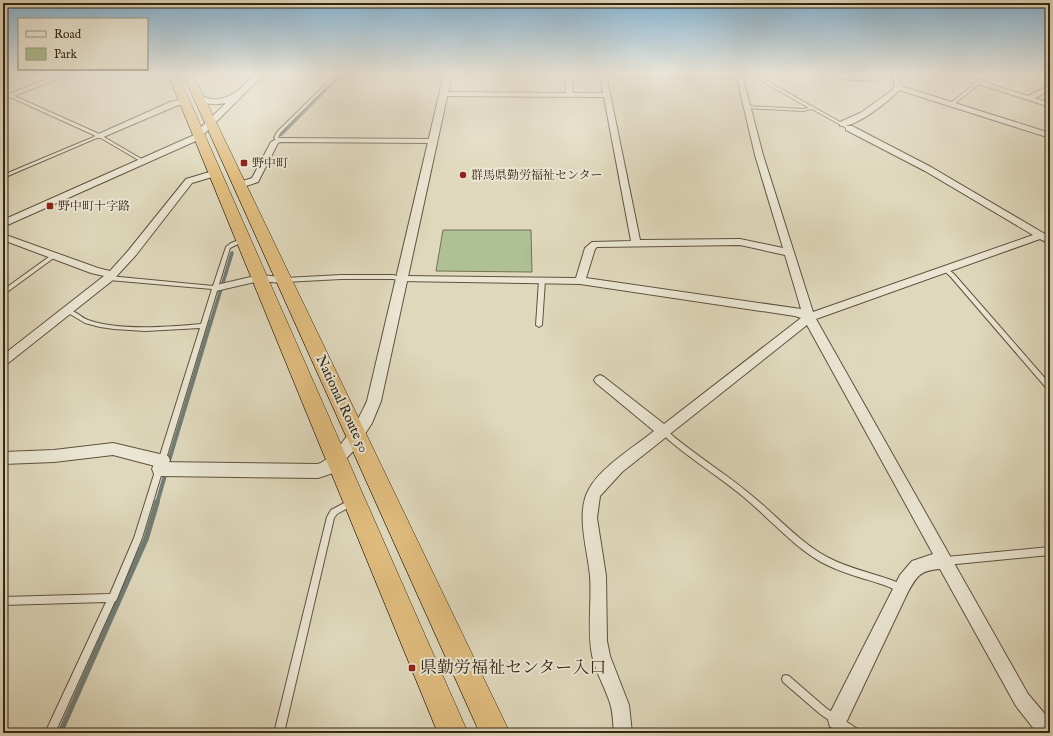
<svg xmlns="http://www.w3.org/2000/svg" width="1053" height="736" font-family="'IM FELL English','Noto Serif JP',serif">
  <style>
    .green { fill: #aec094; stroke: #727254 }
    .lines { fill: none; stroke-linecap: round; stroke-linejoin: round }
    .stream-far3 { stroke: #707d78; stroke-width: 2.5 }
    .stream-far2 { stroke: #707d78; stroke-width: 3.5 }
    .stream-far1 { stroke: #707d78; stroke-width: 4 }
    .stream { stroke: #707d78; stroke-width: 5.5 }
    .service-casing { stroke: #60523e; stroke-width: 2 }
    .minor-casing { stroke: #60523e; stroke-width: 2 }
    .tertiary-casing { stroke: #60523e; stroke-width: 2 }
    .trunk-casing { stroke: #352514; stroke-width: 1 }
    .service { fill: #eae6d3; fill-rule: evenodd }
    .minor { fill: #eae6d3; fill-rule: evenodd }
    .tertiary { fill: #eae6d3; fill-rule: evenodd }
    .trunk { fill: #e0bc7e; fill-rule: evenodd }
    .poi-dot { fill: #8f2418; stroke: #eae6d3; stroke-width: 1.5 }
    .labels { text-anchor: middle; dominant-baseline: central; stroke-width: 4; stroke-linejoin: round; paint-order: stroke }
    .far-poi-label { font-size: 12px; fill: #352514; stroke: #eae6d3; text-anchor: start }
    .street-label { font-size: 14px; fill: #352514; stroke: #eae6d3 }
    .near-poi-label { font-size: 17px; fill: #352514; stroke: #eae6d3; text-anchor: start }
  </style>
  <rect width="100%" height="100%" fill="#dfd8bc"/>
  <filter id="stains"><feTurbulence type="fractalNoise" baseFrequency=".005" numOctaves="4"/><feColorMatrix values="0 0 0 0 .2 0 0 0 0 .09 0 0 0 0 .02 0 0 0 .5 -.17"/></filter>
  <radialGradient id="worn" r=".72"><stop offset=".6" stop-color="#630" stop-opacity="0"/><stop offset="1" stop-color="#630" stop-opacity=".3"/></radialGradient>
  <polygon class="green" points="443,230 531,230 532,272 436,271"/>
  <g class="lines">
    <g class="stream-far3">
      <polyline points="828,74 844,79 864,81"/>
      <polyline points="281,135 342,74"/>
    </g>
    <polyline class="stream-far2" points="211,322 232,253"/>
    <g class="stream-far1">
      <polyline points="168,464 211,321"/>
      <polyline points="157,503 166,472"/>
    </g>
    <polyline class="stream" points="60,733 146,539 157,502"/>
    <defs>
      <g id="service">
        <polygon points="336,74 339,74 280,133 278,138 280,140 277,141 274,138 277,132"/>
        <polygon points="750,74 754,74 851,128 848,129 812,109 803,111 746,108 746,106 747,106 803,109 809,108"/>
        <polygon points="833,74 839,74 847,77 877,79 879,80 877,81 847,79"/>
        <polygon points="992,74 996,74 979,84 953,105 951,105 951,103 977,82"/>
        <polygon points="604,76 739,76 741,77 739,78 603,78 602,77"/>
        <polygon points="8,94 10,94 97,133 145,161 142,162 99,137 3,178 3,175 96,136 8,96"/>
        <path d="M242,239h4v1l-16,8 -88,290 -26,63h-1l-60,132h-10l61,-131 -103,3v-8l107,-3 24,-56 66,-210 -55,3 -31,-2 -14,-2 -15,-4 -20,-12 3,-2 2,1c7,2 12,8 18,10 32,11 80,7 113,4l11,-35 -103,-9 -3,-2 3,-2 104,10 13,-39 5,-4z"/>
        <polygon points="53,254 55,255 55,257 3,295 3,290"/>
        <polygon points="945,267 954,274 1050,384 1050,390 1048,390 950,276 943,270 943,268"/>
        <polygon points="341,275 393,275 405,278 406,279 403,281 393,279 341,279 285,282 282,280 285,278"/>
        <polygon points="542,278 545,280 542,325 539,327 536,325 539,280"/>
        <path d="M664,429l2,1c27,24 58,42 85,65 25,20 47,46 76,62 24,13 52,17 77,28l1,3 -1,3 -3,1c-6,-2 -11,-5 -17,-7 -21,-7 -43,-12 -63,-23 -28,-16 -50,-42 -75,-63 -27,-23 -58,-41 -84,-65l-1,-2 1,-2z"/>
        <polygon points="352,499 355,500 356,502 355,504 337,514 334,518 284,733 274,733 327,517 331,510"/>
        <polygon points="1050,547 1050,555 946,565 943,564 942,561 943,558 946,557"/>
        <polygon points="786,675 789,676 826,708 859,730 861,733 848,733 820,714 783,682 782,679 783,676"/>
      </g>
      <g id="minor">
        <polygon points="61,74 71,74 3,100 3,96"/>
        <path d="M565,74h6l2,19h30l-3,-19h6l34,166 100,-1 43,9 -28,-93 -19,-81h6l21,81 50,157 220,-77 -108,-64 -79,-41v-4h6l79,41 119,70v7l-10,-5 -224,80 212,375 22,26v13h-13l-21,-27 -76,-137c-20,1 -24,8 -33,25l-63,133 -7,2 -7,-2 -2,-7 2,-7 70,-138 12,-14 21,-7 -126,-229 -185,147 -22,24 -3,22 9,58 1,65 3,15 19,49 3,28h-18c-1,-10 -1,-21 -4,-30 -5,-16 -15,-32 -18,-48 -5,-26 0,-53 -2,-79 -2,-25 -15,-63 -1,-87 12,-22 45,-42 65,-58l-58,-48 -2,-3 2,-3 4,-2 4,2 60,47 137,-106 -6,-2 -215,-32 -181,-3 -1,-2 5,-3 173,2 9,-30 7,-6 39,-1 -27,-144 -160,-1 -4,-2 4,-2 122,1zM740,245l45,10 16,54 -215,-31 9,-29 2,-2z"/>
        <path d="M892,74h6l3,12 149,47v5l-151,-48c-10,11 -43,38 -59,36v-4l22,-10 29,-21 4,-4z"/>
        <polygon points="947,74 958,74 1028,96 1050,85 1050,90 1035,98 1050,103 1050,107"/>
        <polygon points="184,99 188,101 187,103 176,106 101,138 98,138 94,136 170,102"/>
        <polygon points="279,138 433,139 437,141 433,143 280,142 278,143 258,182 240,188 237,187 236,185 237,183 252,178 271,142"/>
        <polygon points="216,170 220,173 219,175 192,183 136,255 113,280 7,364 3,365 3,355 104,276 91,273 3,240 3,234 98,268 110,271 128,251 186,179"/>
        <polygon points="259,275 283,277 288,280 283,283 259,281 216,291 212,290 211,288 212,286"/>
        <polygon points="113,443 168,456 170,460 168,464 155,466 113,455 54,462 3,464 3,452 54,450"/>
      </g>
      <g id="tertiary">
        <path d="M255,74h9l-66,66 -195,87v-7l189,-84 34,-33c-10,2 -22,2 -30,-5l1,-2c6,-1 10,3 15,3 19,2 31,-13 43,-25z"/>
        <path d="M444,74h8l-71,327 -9,22 -16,25 -23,25 -15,5 -158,-2 -6,-2 -2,-5 2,-5 6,-2 158,2c18,-6 42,-46 49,-63z"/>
      </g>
      <g id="trunk">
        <polygon points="168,74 178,74 468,733 438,733"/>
        <polygon points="183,74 193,74 510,733 480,733"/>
      </g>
    </defs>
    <use href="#service" class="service-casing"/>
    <use href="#minor" class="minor-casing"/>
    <use href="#tertiary" class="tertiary-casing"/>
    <use href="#trunk" class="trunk-casing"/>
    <use href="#service" class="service"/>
    <use href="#minor" class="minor"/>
    <use href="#tertiary" class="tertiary"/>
    <use href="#trunk" class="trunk"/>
  </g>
  <linearGradient id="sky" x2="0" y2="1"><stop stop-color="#87b6d6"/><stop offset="0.42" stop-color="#f1ede1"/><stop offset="1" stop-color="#f1ede1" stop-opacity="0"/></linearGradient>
  <rect width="1053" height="177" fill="url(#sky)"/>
  <g class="poi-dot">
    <rect x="240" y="159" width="8" height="8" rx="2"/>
    <circle cx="463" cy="175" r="4"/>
    <rect x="46" y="202" width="8" height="8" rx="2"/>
    <rect x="408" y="664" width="8" height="8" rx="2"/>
  </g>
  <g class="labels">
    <g class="far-poi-label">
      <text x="252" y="163">野中町</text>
      <text x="471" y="175">群馬県勤労福祉センター</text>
      <text x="58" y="206">野中町十字路</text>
    </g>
    <g class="street-label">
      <text transform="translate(342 404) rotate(65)">National Route 50</text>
    </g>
    <g class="near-poi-label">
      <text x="420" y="668">県勤労福祉センター入口</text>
    </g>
  </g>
  <rect width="1053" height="736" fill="none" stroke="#dfd8bc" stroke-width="16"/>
  <rect x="4" y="4" width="1045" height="728" fill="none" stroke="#352514" stroke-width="2"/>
  <rect x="8" y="8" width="1037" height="720" fill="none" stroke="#352514"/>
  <rect x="18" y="18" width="130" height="52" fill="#eae6d3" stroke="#a29987"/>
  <rect x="26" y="31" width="20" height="6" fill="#eae6d3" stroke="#a29987"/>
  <text x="54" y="38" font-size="12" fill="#352514">Road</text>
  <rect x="26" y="48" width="20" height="12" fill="#aec094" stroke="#a29987"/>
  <text x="54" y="58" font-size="12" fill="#352514">Park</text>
  <rect width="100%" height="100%" filter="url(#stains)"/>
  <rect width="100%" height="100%" fill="url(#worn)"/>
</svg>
